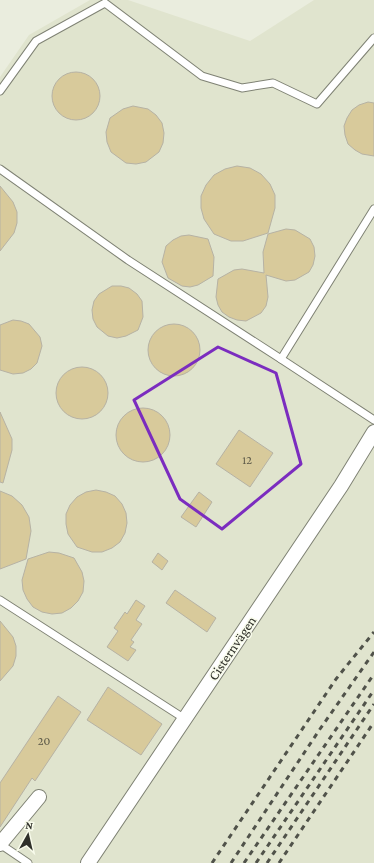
<svg xmlns="http://www.w3.org/2000/svg" width="374" height="863" font-family="'Crimson Pro',serif">
  <style>
    .built { fill: #e0e4ce }
    .building { fill: #d8ca9b; stroke: #b6b2a4 }
    .lines { fill: none; stroke-linecap: round; stroke-linejoin: round }
    .service-casing { stroke: #7f8274; stroke-width: 9 }
    .minor-casing { stroke: #7f8274; stroke-width: 16 }
    .service { stroke: #fff; stroke-width: 7 }
    .minor { stroke: #fff; stroke-width: 14 }
    .rail { stroke: #50524a; stroke-width: 3; stroke-dasharray: 5 5; stroke-linecap: butt }
    .marked { fill: none; stroke: #7b2cbf; stroke-width: 3; stroke-linejoin: round }
    .labels { text-anchor: middle; dominant-baseline: central; stroke-width: 3; stroke-linejoin: round; paint-order: stroke }
    .number-label { font-size: 12px; fill: #595646 }
    .street-label { font-size: 14px; fill: #2f302a; stroke: #f8fbeb }
  </style>
  <rect width="100%" height="100%" fill="#eaedde"/>
  <polygon class="built" points="90,0 128,0 250,41 314,0 374,0 374,863 0,863 0,77 29,35"/>
  <g class="building">
    <circle cx="76" cy="96" r="24"/>
    <polygon points="368,102 374,103 374,156 362,154 355,150 348,144 345,135 344,126 347,118 352,110 359,105"/>
    <polygon points="133,106 148,109 156,115 162,123 164,133 163,143 159,152 146,162 136,164 126,163 111,152 107,142 106,132 110,118 123,109"/>
    <polygon points="237,166 250,168 261,174 270,184 275,195 275,208 268,233 243,241 231,241 214,234 204,219 201,208 201,196 206,185 214,175 225,169"/>
    <polygon points="0,186 13,202 17,212 17,223 14,233 0,251"/>
    <polygon points="286,229 295,230 310,239 314,247 315,256 313,265 309,272 295,280 286,281 266,275 268,297 266,306 261,313 246,321 237,320 229,317 222,312 218,305 216,297 218,279 234,270 242,269 264,273 263,252 268,234"/>
    <polygon points="189,235 208,239 214,257 213,276 198,285 190,287 182,286 168,278 162,262 166,246 173,240 181,236"/>
    <polygon points="112,286 121,286 129,288 137,294 142,301 143,317 138,330 126,336 117,338 108,336 97,327 93,319 92,310 94,301 99,294"/>
    <polygon points="13,320 21,321 29,324 40,337 42,346 37,363 31,369 23,373 13,374 0,370 0,325"/>
    <circle cx="174" cy="350" r="26"/>
    <circle cx="82" cy="393" r="26"/>
    <circle cx="143" cy="435" r="27"/>
    <polygon points="0,412 12,439 12,450 3,483 0,482"/>
    <polygon points="239,430 273,453 250,487 216,464"/>
    <polygon points="96,490 106,492 115,496 122,504 126,513 127,523 125,533 120,542 112,548 102,552 92,552 77,547 68,534 66,524 66,514 70,505 77,497 86,492"/>
    <polygon points="0,491 12,496 22,505 29,517 31,531 26,559 0,569"/>
    <polygon points="199,492 212,502 196,527 181,517"/>
    <polygon points="49,552 59,553 74,558 82,572 84,581 83,592 78,601 71,608 62,613 52,614 42,612 33,607 27,599 23,590 22,580 28,559"/>
    <polygon points="158,553 168,561 162,570 152,562"/>
    <polygon points="175,590 216,618 207,632 166,603"/>
    <polygon points="136,600 145,606 136,620 142,624 131,640 134,642 130,647 136,650 128,661 107,647 118,631 114,628 125,612 127,614"/>
    <polygon points="0,621 13,637 16,646 16,656 13,666 0,681"/>
    <polygon points="108,687 162,724 141,755 87,720"/>
    <polygon points="58,696 81,712 35,781 32,778 0,827 0,783"/>
  </g>
  <g class="lines">
    <defs>
      <g id="service">
        <polyline points="0,91 36,41 105,3 202,76 242,88 273,83 317,104 374,38"/>
        <polyline points="0,169 128,260 281,359"/>
        <polyline points="374,209 281,359 374,420"/>
        <polyline points="0,600 185,719"/>
        <polyline points="0,844 28,863"/>
      </g>
      <g id="minor">
        <polyline points="0,844 39,797"/>
        <polyline points="88,863 341,486 374,432"/>
      </g>
    </defs>
    <use href="#service" class="service-casing"/>
    <use href="#minor" class="minor-casing"/>
    <use href="#service" class="service"/>
    <use href="#minor" class="minor"/>
    <g class="rail">
      <polyline points="212,863 336,679 374,632"/>
      <polyline points="231,863 320,729 374,652"/>
      <polyline points="244,863 374,674"/>
      <polyline points="256,863 374,690"/>
      <polyline points="267,863 374,704"/>
      <polyline points="279,863 374,722"/>
    </g>
  </g>
  <path class="marked" d="M218,347l58,26 25,91 -79,65 -42,-30 -46,-99z"/>
  <g class="labels">
    <g class="number-label">
      <text x="247" y="460">12</text>
      <text x="44" y="741">20</text>
    </g>
    <g class="street-label">
      <text transform="translate(232 648) rotate(-56)">Cisternvägen</text>
    </g>
  </g>
  <g transform="translate(28 835) rotate(8)" stroke="#f8fbeb" stroke-width="3" paint-order="stroke">
  <path d="M0-3L7 15L0 10L-7 15Z" fill="#2f302a"/>
  <text y="-6" font-size="11" font-weight="bold" text-anchor="middle" fill="#2f302a">N</text>
  </g>
</svg>
